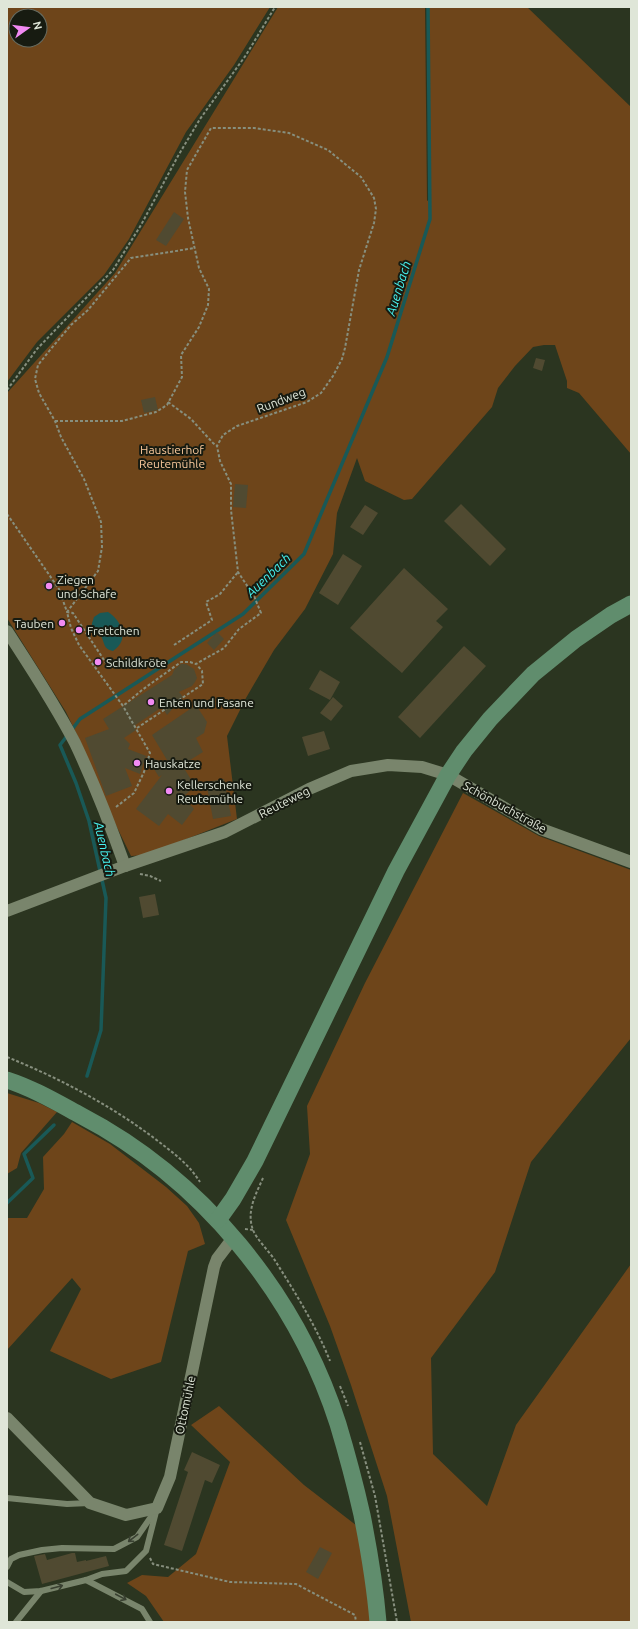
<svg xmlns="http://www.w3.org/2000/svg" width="638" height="1629" font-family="Ubuntu,sans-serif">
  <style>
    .green { fill: #6e451a; fill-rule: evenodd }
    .water { fill: #195957 }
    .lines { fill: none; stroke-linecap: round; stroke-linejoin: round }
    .stream { stroke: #195957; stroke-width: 3.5 }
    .building { fill: #504a31 }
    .path { stroke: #878f7e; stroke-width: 2; stroke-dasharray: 3 2; stroke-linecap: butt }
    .lane { stroke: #79856c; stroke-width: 6 }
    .street { stroke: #79856c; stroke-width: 12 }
    .secondary { stroke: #608d6d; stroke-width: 17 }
    .oneway { stroke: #394031 }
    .poi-dot { fill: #f28af3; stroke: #171b11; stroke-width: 1.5 }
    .labels { text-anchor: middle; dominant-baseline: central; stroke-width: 4; stroke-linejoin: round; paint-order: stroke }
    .street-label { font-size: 12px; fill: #dfe6d8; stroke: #171b11 }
    .park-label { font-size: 12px; fill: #f9c89b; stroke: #171b11 }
    .poi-label { font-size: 12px; fill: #dfe6d8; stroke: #171b11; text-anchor: start }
    .water-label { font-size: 13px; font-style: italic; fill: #48f2ef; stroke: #171b11 }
  </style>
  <rect width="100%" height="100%" fill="#2b3520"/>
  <g class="green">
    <path d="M7,7h263l-36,58 -48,67 -57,107 -25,36 -67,67 -30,40zM16,16h24v24h-24z"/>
    <polygon points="278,7 425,7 427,201 430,199 428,7 527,7 631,107 631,454 579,393 567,388 567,381 555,345 544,345 533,347 515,366 498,388 492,407 412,499 404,500 365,481 357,458 337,513 333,554 305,609 274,650 246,698 227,736 237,819 146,855 131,856 109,811 82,745 66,712 7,618 7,393 115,273"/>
    <polygon points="463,793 539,836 631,870 631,1038 531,1162 495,1272 431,1358 433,1454 487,1506 516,1425 631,1264 631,1622 411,1622 387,1496 351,1385 330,1326 286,1220 310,1154 307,1106 365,983"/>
    <polygon points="7,1093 39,1103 57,1112 21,1153 17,1168 7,1174"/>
    <polygon points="72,1122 110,1144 166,1187 187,1206 199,1223 205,1244 188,1251 161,1362 111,1379 50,1351 81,1289 72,1278 7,1350 7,1218 27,1218 44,1189 43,1157 64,1134"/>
    <polygon points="219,1406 304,1485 361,1529 371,1622 164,1622 146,1596 127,1583 142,1575 168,1577 196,1554 230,1462 191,1425"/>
  </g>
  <path class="water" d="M108,612c14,9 22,28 5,39 -10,-2 -8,-8 -12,-15 -2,-2 -7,-3 -8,-6 -3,-4 0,-9 1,-13l6,-4z"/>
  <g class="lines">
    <g class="stream">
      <polyline points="87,1076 101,1030 106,898 89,821 76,783 60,745 80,719 243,614 304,554 387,357 430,219 428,7"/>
      <polyline points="7,1203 33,1178 24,1154 54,1125"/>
    </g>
  </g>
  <g class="building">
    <polygon points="174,212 184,219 166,246 156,240"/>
    <polygon points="536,358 545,360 542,371 533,368"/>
    <polygon points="155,397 158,410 144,413 141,400"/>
    <polygon points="235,484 248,485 246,508 233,507"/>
    <polygon points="461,504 506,549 490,566 444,521"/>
    <polygon points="365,505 378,513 363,535 350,527"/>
    <polygon points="343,554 362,566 338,605 319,593"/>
    <polygon points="404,568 448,609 436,621 443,627 402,673 350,628"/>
    <polygon points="50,578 56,587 48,592 42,584"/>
    <polygon points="217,632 224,639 214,650 207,643"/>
    <polygon points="464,646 486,666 420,738 398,717"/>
    <polygon points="181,664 186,664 194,669 197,678 195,682 192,686 179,692 183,697 167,715 162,707 134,726 136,730 124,738 130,744 128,749 170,765 152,735 196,705 207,722 204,733 196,738 203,752 182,765 195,786 183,797 194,809 182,825 168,814 159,826 136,809 162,775 159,777 146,756 140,774 125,768 132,786 106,796 85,738 109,729 103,719 172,675 174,670"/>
    <polygon points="320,670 340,682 330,700 309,689"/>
    <polygon points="333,697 343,706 331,721 320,713"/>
    <polygon points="324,731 330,749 308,756 302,737"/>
    <polygon points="224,779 231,816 213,819 206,782"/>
    <polygon points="155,894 159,915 143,918 139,897"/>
    <polygon points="192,1452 220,1465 212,1483 205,1480 182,1551 164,1545 188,1472 184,1470"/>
    <polygon points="320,1547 332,1553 318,1579 306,1572"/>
    <polygon points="72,1553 75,1553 77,1562 86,1560 86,1561 106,1556 109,1566 42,1584 34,1556 45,1554 47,1560"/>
  </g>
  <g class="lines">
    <g class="path">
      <polyline points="7,390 37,349 113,270 141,225 178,156 200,119 246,55 275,7"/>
      <polyline points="168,402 191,419 213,443 217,446"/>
      <polyline points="55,421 122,421 156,412 167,405 182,377 181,355 199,327 208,305 209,289 199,268 188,218 185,192 187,170 211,128 254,128 289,133 328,150 361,177 374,198 376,209 374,223 359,270 345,348 342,359 333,376 321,393 307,402 237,426 223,435 217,446 220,461 231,484 231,510 238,572 254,596 261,613 239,629 224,648 196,664 190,662 181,662 142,690 123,706 79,645 71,628 67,612 98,571 102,547 101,522 84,479 61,437 55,421 39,393 35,379 38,365 50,350 71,325 88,310 131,258 195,248"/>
      <polyline points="7,514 59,589 67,612 73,613 106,663"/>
      <polyline points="174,645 212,620 206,602 220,594 238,572"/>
      <polyline points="137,728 203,684 202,671 197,665"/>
      <polyline points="116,807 134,793 144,772 150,753 123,706"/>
      <polyline points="140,874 150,876 161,881"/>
      <path d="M7,1057c52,21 103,48 147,81 18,14 34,25 46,44"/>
      <path d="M263,1178c-7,16 -17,33 -10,52 4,10 17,22 23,32 20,32 40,64 54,99"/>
      <polyline points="245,1229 253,1230"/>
      <polyline points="340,1386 348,1406"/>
      <polyline points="360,1442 375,1496 397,1622"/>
      <polyline points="150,1558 153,1564 230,1582 296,1584 355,1615 356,1622"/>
      <polyline points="630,1622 631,1621"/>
    </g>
    <g class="lane">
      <polyline points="7,1498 67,1504 89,1503"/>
      <polyline points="7,1567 11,1559 19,1555 42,1550 62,1548 114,1549 137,1537 155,1511"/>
      <polyline points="86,1580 142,1609 150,1622"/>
      <polyline points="7,1582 24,1592 41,1591 86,1580 102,1574 126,1571 146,1551 157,1508"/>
      <polyline points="16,1622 41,1591"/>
    </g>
    <g class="street">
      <path d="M7,631c24,37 48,73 68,112 19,40 35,81 50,123"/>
      <polyline points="7,911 125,866 225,832 309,789 351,771 388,765 422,767 448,775 541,829 631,862"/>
      <polyline points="7,1418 90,1503 126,1515 157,1508 170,1477 214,1267 217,1259 233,1238"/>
    </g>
    <g class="secondary">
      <path d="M7,1080c25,8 49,22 73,35 121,63 216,178 258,309 9,30 17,60 24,91 7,35 13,71 16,107"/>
      <polyline points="218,1220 233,1199 255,1161 396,871 448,775 464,751 490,719 533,674 576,639 611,615 631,604"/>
    </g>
  </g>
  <defs><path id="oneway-shaft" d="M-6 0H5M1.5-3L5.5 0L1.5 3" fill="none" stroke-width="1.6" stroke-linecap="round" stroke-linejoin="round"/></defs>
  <g class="oneway">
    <use href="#oneway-shaft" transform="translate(133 1538) rotate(142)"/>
    <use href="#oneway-shaft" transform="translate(57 1587) rotate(-15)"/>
    <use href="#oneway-shaft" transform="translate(121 1597) rotate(28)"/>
  </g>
  <g class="poi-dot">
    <circle cx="49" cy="586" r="4"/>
    <circle cx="62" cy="623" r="4"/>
    <circle cx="79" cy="630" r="4"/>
    <circle cx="98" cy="662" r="4"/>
    <circle cx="151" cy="702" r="4"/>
    <circle cx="137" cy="763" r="4"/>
    <circle cx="169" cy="791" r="4"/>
  </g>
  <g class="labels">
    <g class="street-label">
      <text transform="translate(281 400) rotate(-21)">Rundweg</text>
      <text transform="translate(284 802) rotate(-27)">Reuteweg</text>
      <text transform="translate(505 807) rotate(29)">Schönbuchstraße</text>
      <text transform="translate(185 1405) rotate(-78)">Ottomühle</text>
    </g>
    <g class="park-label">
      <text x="172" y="449">Haustierhof<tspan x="172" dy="14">Reutemühle</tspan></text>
    </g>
    <g class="poi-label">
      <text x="57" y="579">Ziegen<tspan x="57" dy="14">und Schafe</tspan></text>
      <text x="54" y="623" text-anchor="end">Tauben</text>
      <text x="87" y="630">Frettchen</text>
      <text x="106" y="662">Schildkröte</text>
      <text x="159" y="702">Enten und Fasane</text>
      <text x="145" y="763">Hauskatze</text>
      <text x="177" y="784">Kellerschenke<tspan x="177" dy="14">Reutemühle</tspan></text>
    </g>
    <g class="water-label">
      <text transform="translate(398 288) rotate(-73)">Auenbach</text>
      <text transform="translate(268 575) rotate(-44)">Auenbach</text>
      <text transform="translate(105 849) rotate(77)">Auenbach</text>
    </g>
  </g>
  <rect width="638" height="1629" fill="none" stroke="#dfe6d8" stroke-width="16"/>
  <g transform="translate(28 28) rotate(76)"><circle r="19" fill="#171b11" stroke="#676c61"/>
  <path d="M0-3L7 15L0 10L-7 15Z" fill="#f28af3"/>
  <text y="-6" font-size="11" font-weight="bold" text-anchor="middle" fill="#dfe6d8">N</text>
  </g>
</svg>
